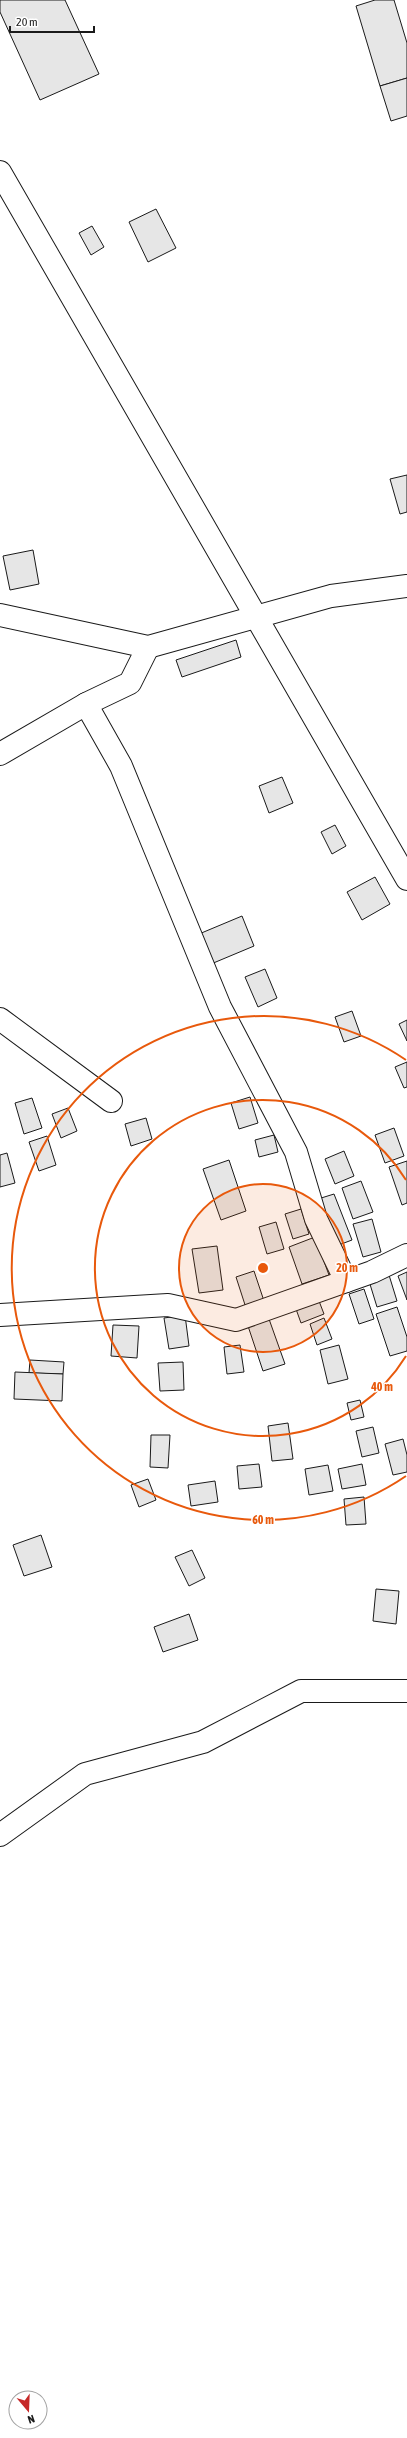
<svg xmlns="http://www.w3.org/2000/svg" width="407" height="2438" font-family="'Asap Condensed',sans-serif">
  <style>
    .building { fill: #e6e6e6; stroke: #1a1a1a }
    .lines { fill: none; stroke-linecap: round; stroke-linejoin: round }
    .minor-casing { stroke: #1a1a1a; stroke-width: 24 }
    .secondary-casing { stroke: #1a1a1a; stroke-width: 24 }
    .minor { stroke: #fff; stroke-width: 22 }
    .secondary { stroke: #fff; stroke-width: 22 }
    .ring { fill: none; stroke: #e8590c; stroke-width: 2 }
    .centre { fill: #e8590c; stroke: #fff; stroke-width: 2 }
    .ring-label { font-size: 12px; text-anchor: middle; font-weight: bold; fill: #e8590c; stroke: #fff; stroke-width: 3; stroke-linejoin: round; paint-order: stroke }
  </style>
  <rect width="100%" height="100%" fill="#fff"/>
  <g class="building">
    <polygon points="0,0 65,0 99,74 40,100 0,12"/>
    <polygon points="375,0 394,0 407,43 407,78 380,86 356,6"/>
    <polygon points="407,78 407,116 391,121 380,86"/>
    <polygon points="156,209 176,248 148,262 129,222"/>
    <polygon points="92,226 104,247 91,255 79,233"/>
    <polygon points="407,475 407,512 400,514 390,479"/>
    <polygon points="33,550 39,584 10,590 3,556"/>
    <polygon points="236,640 241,657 182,677 176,660"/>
    <polygon points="282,777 293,803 269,813 259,786"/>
    <polygon points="335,825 346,846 332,854 321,832"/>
    <polygon points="375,877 390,904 362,920 347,892"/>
    <polygon points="242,916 254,946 211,964 199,934"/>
    <polygon points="265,969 277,998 258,1007 245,977"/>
    <polygon points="352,1011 361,1036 344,1042 335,1017"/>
    <polygon points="407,1020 407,1041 399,1024"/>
    <polygon points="407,1062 407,1087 404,1088 395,1067"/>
    <polygon points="250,1097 258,1123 239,1129 231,1103"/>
    <polygon points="32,1098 42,1128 24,1134 15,1103"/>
    <polygon points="68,1108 77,1131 61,1138 52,1114"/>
    <polygon points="146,1118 152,1139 131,1146 125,1124"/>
    <polygon points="394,1128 404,1156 385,1163 375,1135"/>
    <polygon points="274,1135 278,1152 259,1157 255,1140"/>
    <polygon points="47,1136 56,1165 39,1171 29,1142"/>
    <polygon points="344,1151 354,1176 335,1184 325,1159"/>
    <polygon points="7,1153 15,1183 0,1187 0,1155"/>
    <polygon points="229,1160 246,1211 221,1220 203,1169"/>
    <polygon points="407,1161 407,1203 402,1205 389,1167"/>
    <polygon points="361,1181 373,1212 353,1219 342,1188"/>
    <polygon points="334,1194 352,1240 336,1246 318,1199"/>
    <polygon points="301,1209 309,1234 293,1239 285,1214"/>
    <polygon points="372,1219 381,1252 363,1257 353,1224"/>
    <polygon points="276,1222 284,1249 267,1254 259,1227"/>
    <polygon points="315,1237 329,1275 302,1284 289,1247"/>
    <polygon points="217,1246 223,1290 199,1293 192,1249"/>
    <polygon points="254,1271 265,1304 247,1311 236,1277"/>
    <polygon points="407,1272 407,1300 398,1276"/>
    <polygon points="389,1275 397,1301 377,1307 369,1281"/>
    <polygon points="364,1289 374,1319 359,1324 349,1294"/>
    <polygon points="319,1301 324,1314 301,1323 296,1309"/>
    <polygon points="397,1307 407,1337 407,1351 390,1356 376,1314"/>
    <polygon points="185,1315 189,1346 169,1349 164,1318"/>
    <polygon points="324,1318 332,1339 317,1345 310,1324"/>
    <polygon points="269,1319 285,1364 263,1371 248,1326"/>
    <polygon points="113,1325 139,1326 137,1358 111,1356"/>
    <polygon points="240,1345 244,1372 227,1374 224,1347"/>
    <polygon points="339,1345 348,1379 328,1384 320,1350"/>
    <polygon points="30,1360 64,1362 63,1374 29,1373"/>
    <polygon points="183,1362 184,1390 160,1391 158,1363"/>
    <polygon points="15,1372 63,1374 62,1401 14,1399"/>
    <polygon points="360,1400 364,1417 351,1420 347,1403"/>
    <polygon points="288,1423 293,1459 272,1461 268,1426"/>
    <polygon points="373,1427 379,1453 362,1457 356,1431"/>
    <polygon points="151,1435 170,1435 168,1468 150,1467"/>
    <polygon points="403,1439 407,1455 407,1472 393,1475 385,1444"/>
    <polygon points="259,1464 262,1487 239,1489 237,1466"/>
    <polygon points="362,1464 366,1485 342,1489 338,1469"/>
    <polygon points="328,1465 333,1491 309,1495 305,1469"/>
    <polygon points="148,1479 156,1500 139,1507 131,1485"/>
    <polygon points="215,1481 218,1502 191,1506 188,1485"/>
    <polygon points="364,1497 366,1524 346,1525 344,1499"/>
    <polygon points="41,1535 52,1567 24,1576 13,1545"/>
    <polygon points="192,1550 205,1578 189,1586 175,1557"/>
    <polygon points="376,1589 399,1591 396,1624 373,1621"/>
    <polygon points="189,1614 198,1640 163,1652 154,1627"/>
  </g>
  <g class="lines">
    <defs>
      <g id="minor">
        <polyline points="0,615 148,647 331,596 407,586"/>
        <polyline points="148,647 130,683 86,704 121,766 220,1007 296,1152 316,1219 346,1281"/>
        <polyline points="0,754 86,704"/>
        <polyline points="0,1019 111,1101"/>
        <polyline points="0,1315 168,1305 236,1320 372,1272 407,1255"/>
        <polyline points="0,1835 85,1774 203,1742 301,1691 407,1691"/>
      </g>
      <polyline id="secondary" points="0,172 407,879"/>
    </defs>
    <use href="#minor" class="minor-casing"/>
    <use href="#secondary" class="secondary-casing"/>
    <use href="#minor" class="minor"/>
    <use href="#secondary" class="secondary"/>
  </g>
  <circle cx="263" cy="1268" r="84" fill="#e8590c" fill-opacity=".12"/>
  <g class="ring">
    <circle cx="263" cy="1268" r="84"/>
    <path d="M406 1356A168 168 0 1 1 406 1180"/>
    <path d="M406 1476A252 252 0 1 1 406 1060"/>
  </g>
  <circle cx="263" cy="1268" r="6" class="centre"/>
  <g class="ring-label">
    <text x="347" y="1272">20 m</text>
    <text x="382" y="1391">40 m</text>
    <text x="263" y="1524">60 m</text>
  </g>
  <g transform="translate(28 2410) rotate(161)"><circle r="19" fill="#ffffff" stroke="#a3a3a3"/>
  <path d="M0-3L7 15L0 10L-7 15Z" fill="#c62828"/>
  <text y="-6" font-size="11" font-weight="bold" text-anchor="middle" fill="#1a1a1a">N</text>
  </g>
  <path d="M10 26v6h84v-6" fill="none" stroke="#1a1a1a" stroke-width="2"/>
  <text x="16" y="26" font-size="12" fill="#1a1a1a" stroke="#ffffff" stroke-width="3" paint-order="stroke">20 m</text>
</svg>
